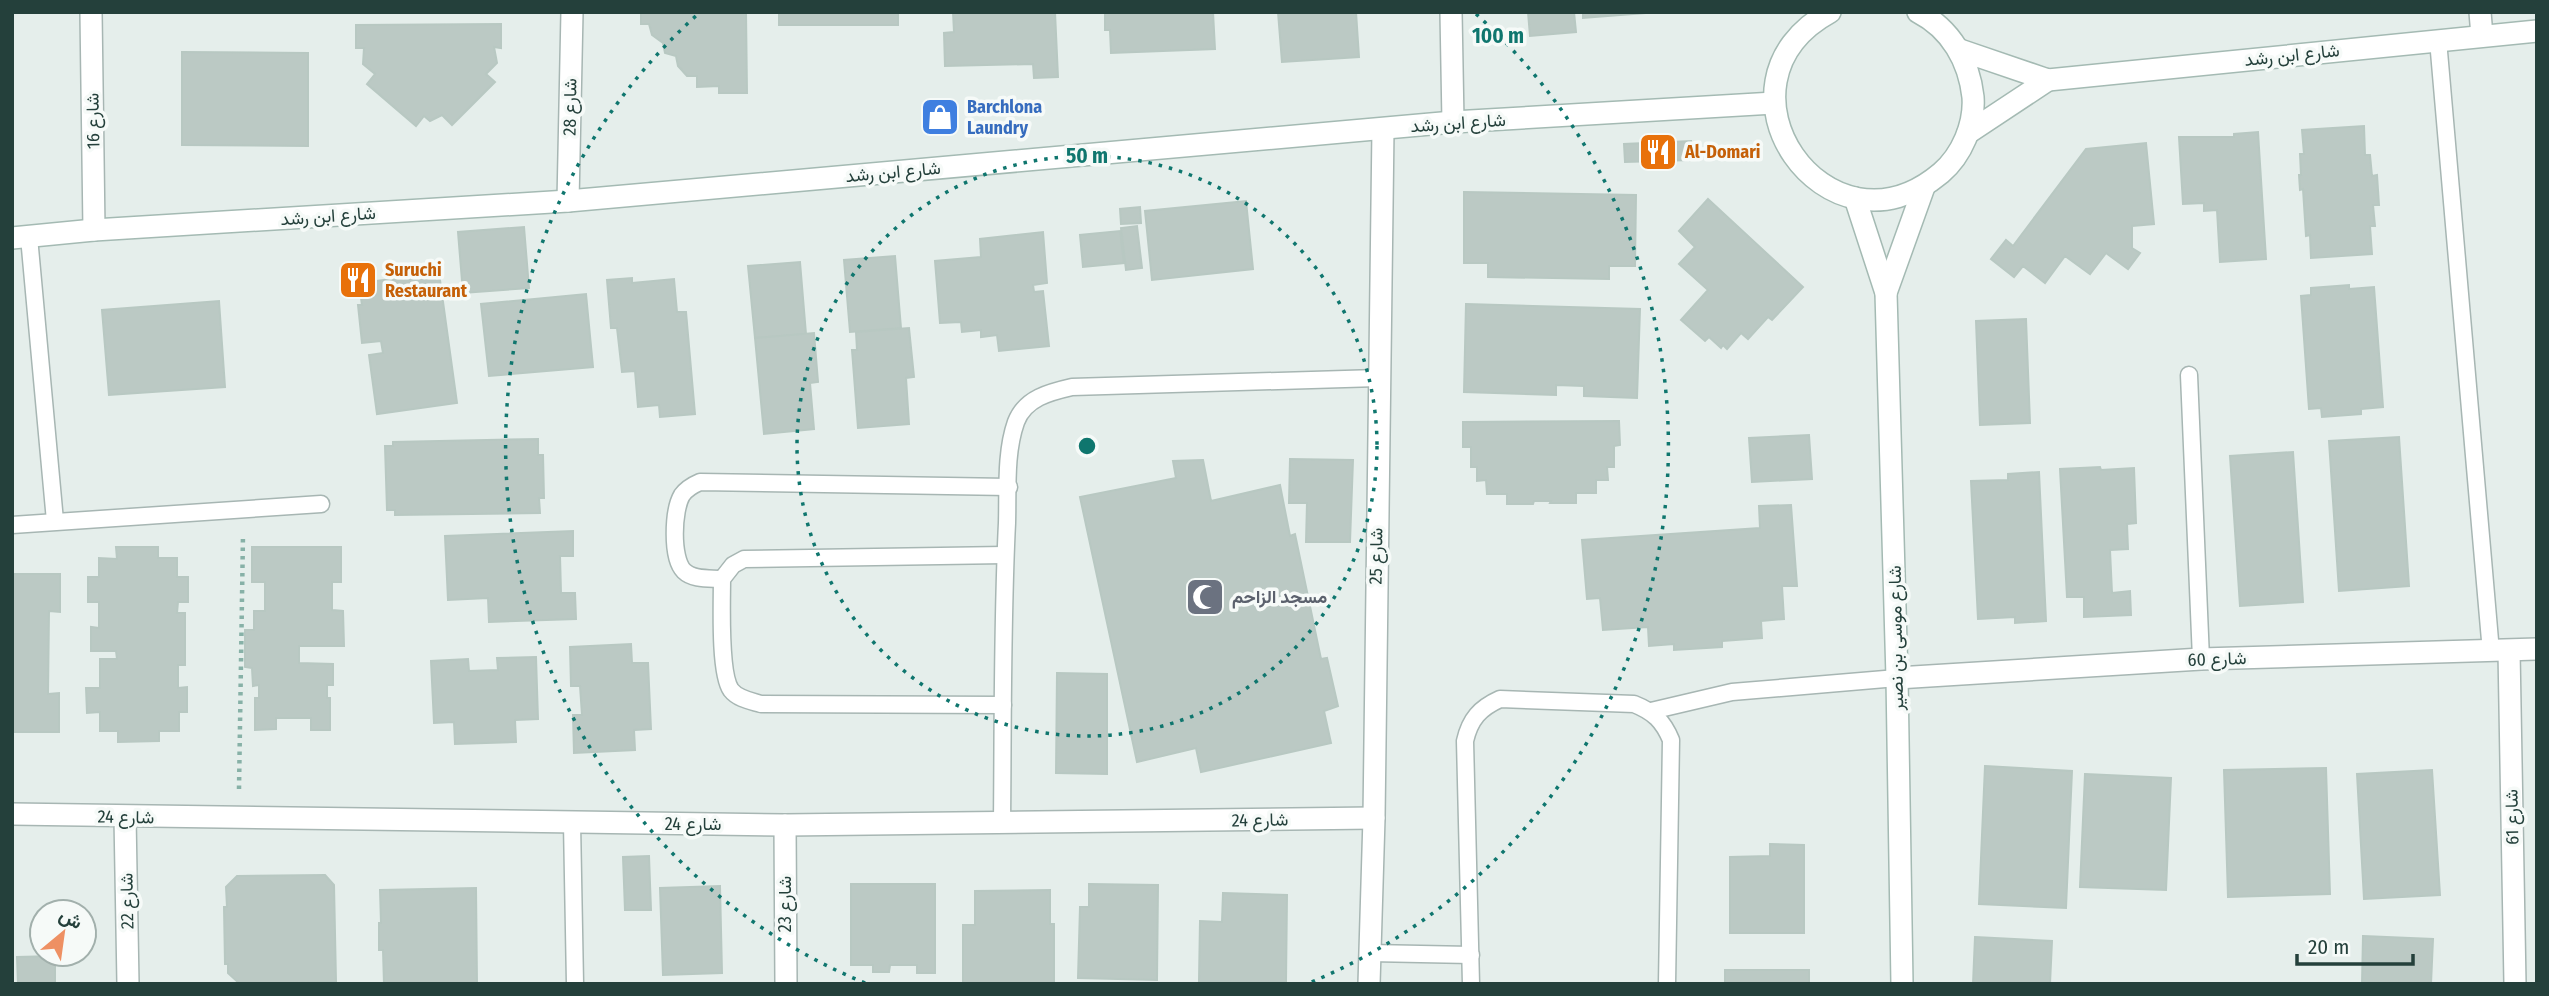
<svg xmlns="http://www.w3.org/2000/svg" width="2549" height="996" font-family="'Fira Sans Condensed',Vazirmatn,sans-serif">
  <style>
    .building { fill: #bbc9c4; stroke: #b8c8c2; stroke-width: 2 }
    .lines { fill: none; stroke-linecap: round; stroke-linejoin: round }
    .lane-casing { stroke: #a7b6b3; stroke-width: 19 }
    .street-casing { stroke: #a7b6b3; stroke-width: 24 }
    .secondary-casing { stroke: #a4bab3; stroke-width: 24 }
    .path { stroke: #87b1a7; stroke-width: 4.5; stroke-dasharray: 3.5 5; stroke-linecap: butt }
    .lane { stroke: #fff; stroke-width: 16 }
    .street { stroke: #fff; stroke-width: 21 }
    .secondary { stroke: #fff; stroke-width: 21 }
    .ring { fill: none; stroke: #0f766e; stroke-width: 3.5; stroke-dasharray: 3.5 7 }
    .labels { text-anchor: middle; dominant-baseline: central; stroke-width: 7; stroke-linejoin: round; paint-order: stroke }
    .street-label { font-size: 18px; fill: #24403b; stroke: #f6faf8 }
    .shop-label { font-size: 18px; font-weight: bold; fill: #366cbe; stroke: #f6faf8; text-anchor: start }
    .food-label { font-size: 18px; font-weight: bold; fill: #c56008; stroke: #f6faf8; text-anchor: start }
    .worship-label { font-size: 18px; font-weight: bold; fill: #5b616d; stroke: #f6faf8; text-anchor: start }
    .centre { fill: #0f766e; stroke: #f6faf8; stroke-width: 3.5 }
    .ring-label { font-size: 21px; text-anchor: middle; font-weight: bold; fill: #0f766e; stroke: #f6faf8; stroke-width: 7; stroke-linejoin: round; paint-order: stroke }
  </style>
  <rect width="100%" height="100%" fill="#e5eeeb"/>
  <g class="building">
    <polygon points="641,12 746,12 747,93 719,93 719,86 697,87 697,76 687,76 678,66 676,56 665,53 663,43 652,35 649,24 641,24"/>
    <rect x="779" y="12" width="119" height="13"/>
    <polygon points="953,12 1055,12 1058,77 1034,78 1033,64 945,66 944,33 954,32"/>
    <polygon points="1105,12 1213,12 1215,49 1111,53 1110,30 1105,30"/>
    <polygon points="1278,12 1356,12 1359,57 1282,62"/>
    <polygon points="1528,12 1574,12 1576,32 1530,36"/>
    <polygon points="1583,12 1645,12 1645,13 1583,18"/>
    <polygon points="501,24 501,48 494,47 497,63 486,74 495,82 452,125 442,115 430,121 424,116 416,126 367,84 375,74 363,64 364,48 356,48 356,25"/>
    <polygon points="182,52 308,53 308,146 182,145"/>
    <polygon points="2364,126 2365,155 2370,155 2372,176 2377,175 2379,205 2373,205 2375,226 2370,226 2372,254 2311,258 2310,235 2306,236 2303,189 2300,190 2299,175 2301,175 2300,154 2304,154 2302,130"/>
    <polygon points="2258,132 2266,259 2220,262 2217,210 2204,211 2204,203 2183,204 2179,137 2234,137 2234,134"/>
    <polygon points="1691,141 1691,160 1625,162 1624,144"/>
    <polygon points="2146,143 2154,224 2132,226 2132,248 2140,253 2128,269 2106,253 2090,274 2065,256 2045,283 2023,266 2014,277 1991,259 2006,240 2013,246 2086,149"/>
    <polygon points="1464,192 1636,195 1635,266 1609,266 1609,279 1488,277 1488,263 1464,263"/>
    <polygon points="1708,199 1803,287 1772,320 1768,317 1748,339 1741,333 1727,349 1723,345 1721,348 1709,337 1705,341 1681,320 1708,290 1679,264 1695,247 1679,231"/>
    <polygon points="1246,201 1253,269 1152,280 1145,211"/>
    <polygon points="1140,207 1141,223 1121,224 1120,209"/>
    <polygon points="1137,226 1142,268 1126,270 1121,228"/>
    <polygon points="524,227 529,288 463,293 458,232"/>
    <polygon points="1120,231 1124,263 1083,267 1080,235"/>
    <polygon points="1043,232 1047,283 1033,285 1034,292 1043,291 1049,346 999,351 997,335 981,337 981,330 962,332 961,322 940,323 935,261 981,257 980,239"/>
    <polygon points="895,256 901,328 850,332 844,260"/>
    <polygon points="800,262 806,334 755,338 748,266"/>
    <polygon points="439,273 457,403 377,414 369,355 383,353 381,341 362,343 358,305 362,305 359,283"/>
    <polygon points="632,278 632,283 674,279 677,312 686,312 695,414 660,417 659,405 638,407 635,371 622,372 617,328 611,328 607,280"/>
    <polygon points="2349,285 2349,289 2374,287 2383,407 2361,409 2361,414 2322,417 2321,408 2309,409 2301,296 2311,295 2311,288"/>
    <polygon points="586,294 593,367 489,376 481,304"/>
    <polygon points="219,301 225,387 109,395 102,310"/>
    <polygon points="1466,304 1640,309 1637,398 1584,396 1584,386 1556,385 1556,395 1464,392"/>
    <polygon points="2026,319 2030,423 1980,425 1976,321"/>
    <polygon points="909,328 914,377 906,378 909,424 858,428 852,350 857,350 856,332"/>
    <polygon points="814,333 818,382 810,383 814,429 764,434 755,338"/>
    <polygon points="1619,421 1620,445 1614,446 1614,467 1607,467 1608,480 1596,480 1596,493 1576,493 1576,503 1550,503 1551,501 1534,501 1533,504 1507,504 1507,494 1487,494 1486,480 1477,481 1477,467 1471,467 1471,447 1463,447 1463,422"/>
    <polygon points="1809,435 1812,479 1752,482 1749,438"/>
    <polygon points="2399,437 2409,586 2339,591 2329,441"/>
    <polygon points="538,439 538,455 543,455 544,498 539,498 540,513 395,515 395,510 387,510 385,446 393,446 393,442"/>
    <polygon points="2293,452 2303,602 2240,606 2230,456"/>
    <polygon points="1290,459 1353,460 1350,542 1306,542 1307,503 1289,503"/>
    <polygon points="1203,460 1211,501 1280,485 1290,536 1295,534 1321,659 1327,658 1338,706 1324,711 1331,743 1201,772 1196,748 1137,762 1080,497 1176,478 1173,461"/>
    <polygon points="2100,467 2101,470 2134,468 2136,523 2127,524 2128,549 2110,550 2112,593 2130,591 2131,615 2084,617 2084,597 2067,597 2060,469"/>
    <polygon points="2039,472 2046,621 2015,623 2015,617 1978,619 1971,481 2008,480 2008,474"/>
    <polygon points="1791,505 1797,586 1782,586 1784,619 1761,621 1762,638 1722,641 1722,647 1674,650 1674,644 1649,646 1648,627 1603,630 1600,598 1587,599 1582,540 1760,528 1759,506"/>
    <polygon points="573,531 573,556 560,556 561,593 575,593 576,619 489,622 488,598 448,600 445,536"/>
    <polygon points="116,547 158,547 158,558 177,558 177,577 188,577 188,602 178,602 177,613 185,613 185,665 178,665 178,688 187,687 187,712 179,712 179,731 159,731 159,741 118,742 118,731 100,731 100,712 87,713 86,688 100,688 100,659 117,659 116,651 91,651 91,627 99,628 99,602 88,602 88,577 99,577 99,558 117,559"/>
    <polygon points="252,547 341,547 341,582 332,582 332,610 343,611 344,646 299,646 299,663 333,664 333,685 327,685 327,698 330,698 330,730 311,730 311,718 276,718 276,729 255,730 255,698 259,698 259,685 253,686 252,668 245,667 245,630 254,630 254,611 265,611 265,582 252,582"/>
    <polygon points="12,574 60,574 60,612 49,611 48,694 59,693 59,732 12,732"/>
    <polygon points="631,644 632,663 648,663 651,729 634,730 635,750 574,753 573,715 582,715 580,686 571,686 570,647"/>
    <polygon points="536,657 538,719 515,720 516,742 455,744 454,722 434,723 431,661 468,659 469,671 498,670 497,658"/>
    <polygon points="1057,673 1107,674 1107,774 1056,773"/>
    <polygon points="1985,766 2072,771 2066,908 1979,904"/>
    <polygon points="2326,768 2330,894 2228,897 2224,770"/>
    <polygon points="2432,770 2440,895 2364,899 2357,774"/>
    <polygon points="2085,774 2171,778 2166,890 2080,887"/>
    <polygon points="1770,844 1804,845 1804,933 1730,933 1730,857 1770,856"/>
    <polygon points="649,856 651,910 625,910 623,857"/>
    <polygon points="325,875 334,885 336,982 240,984 228,973 228,964 225,964 224,907 227,907 226,887 237,876"/>
    <polygon points="851,884 935,884 935,973 917,973 917,965 890,965 889,972 873,972 873,965 851,965"/>
    <polygon points="1089,884 1158,885 1157,980 1078,978 1080,907 1089,907"/>
    <polygon points="720,886 722,973 663,975 660,888"/>
    <polygon points="476,888 477,984 384,984 383,950 379,950 379,923 381,923 380,890"/>
    <polygon points="1050,890 1050,924 1054,924 1054,984 963,984 963,925 975,925 975,891"/>
    <polygon points="1223,893 1287,895 1286,982 1199,981 1200,921 1222,922"/>
    <polygon points="2363,936 2433,939 2431,984 2362,984"/>
    <polygon points="1975,937 2052,941 2050,984 1973,984"/>
    <polygon points="55,956 55,984 18,984 17,957"/>
    <rect x="1725" y="970" width="84" height="14"/>
  </g>
  <g class="lines">
    <defs>
      <g id="lane">
        <polyline points="2438,40 2491,652"/>
        <polyline points="29,237 55,521"/>
        <polyline points="2189,375 2201,659"/>
        <polyline points="12,525 321,504"/>
        <path d="M722,579c-12,-1 -29,1 -38,-8 -13,-13 -11,-61 -2,-76 5,-7 11,-10 18,-13l309,5"/>
        <path d="M1003,705l-242,-1c-10,-3 -23,-5 -30,-14 -12,-17 -9,-88 -9,-111l11,-14 11,-6 261,-4"/>
        <polyline points="1651,711 1732,692 1897,678"/>
        <polyline points="572,823 575,984"/>
        <path d="M1002,823c1,-100 0,-200 5,-300 1,-32 -2,-70 9,-101 9,-24 34,-30 56,-35l306,-9"/>
        <polyline points="1370,953 1471,955"/>
        <path d="M1471,984l-6,-243c5,-22 15,-33 35,-42l134,5c20,8 29,17 37,36l-4,244"/>
      </g>
      <g id="street">
        <polyline points="91,12 94,230"/>
        <polyline points="1451,12 1453,122"/>
        <polyline points="2480,12 2482,36"/>
        <polyline points="568,201 572,12"/>
        <polyline points="2509,651 2515,984"/>
        <polyline points="1897,678 2201,659 2537,649"/>
        <polyline points="12,814 785,825 1374,818"/>
        <polyline points="125,817 128,984"/>
        <polyline points="785,825 786,984"/>
        <polyline points="1369,984 1374,818 1383,129"/>
      </g>
      <g id="secondary">
        <path d="M1830,12c-131,72 -3,257 111,161 21,-18 34,-49 32,-76 -4,-36 -22,-68 -55,-85"/>
        <polyline points="1960,50 2048,80 2537,31"/>
        <polyline points="1968,133 2048,80"/>
        <polyline points="1855,198 1886,293 1897,678 1902,984"/>
        <polyline points="12,238 94,230 568,201 1453,122 1774,103"/>
        <polyline points="1886,293 1924,187"/>
      </g>
    </defs>
    <use href="#lane" class="lane-casing"/>
    <use href="#street" class="street-casing"/>
    <use href="#secondary" class="secondary-casing"/>
    <polyline class="path" points="239,789 243,535"/>
    <use href="#lane" class="lane"/>
    <use href="#street" class="street"/>
    <use href="#secondary" class="secondary"/>
  </g>
  <g class="ring">
    <circle cx="1087" cy="446" r="290"/>
    <path d="M865 983A581 581 0 0 1 698 14M1476 14A581 581 0 0 1 1309 983"/>
  </g>
  <defs>
    <symbol id="shop-square" viewBox="-11 -11 22 22"><rect x="-9" y="-9" width="18" height="18" rx="4" fill="#3f7fe0" stroke="#f6faf8"/><path d="M-5-2.5h2.3a2.7 3.5 0 0 1 5.4 0H5L5.5 6h-11ZM-1.5-2.5h3a1.5 2.3 0 0 0-3 0Z" fill="#fff"/></symbol>
    <symbol id="restaurant-square" viewBox="-11 -11 22 22"><rect x="-9" y="-9" width="18" height="18" rx="4" fill="#e8710a" stroke="#f6faf8"/><path d="M-5-6h1v4h1v-4h1v4h1v-4h1v5L-1.5 .5V6h-2V.5L-5-1ZM5-6V6H3V1.5H1.5Q1.5-4 5-6Z" fill="#fff"/></symbol>
    <symbol id="mosque-square" viewBox="-11 -11 22 22"><rect x="-9" y="-9" width="18" height="18" rx="4" fill="#6b7280" stroke="#f6faf8"/><path d="M3.5-4.9A6 6 0 1 0 3.5 4.9A5 5 0 1 1 3.5-4.9Z" fill="#fff"/></symbol>
  </defs>
  <g fill-rule="evenodd">
    <use href="#shop-square" x="918" y="95" width="44" height="44"/>
    <use href="#restaurant-square" x="1636" y="130" width="44" height="44"/>
    <use href="#restaurant-square" x="336" y="258" width="44" height="44"/>
    <use href="#mosque-square" x="1183" y="575" width="44" height="44"/>
  </g>
  <g class="labels">
    <g class="street-label">
      <text transform="translate(2292 55) rotate(-6)">شارع ابن رشد</text>
      <text transform="translate(570 107) rotate(-89)">شارع 28</text>
      <text transform="translate(93 121) rotate(-91)">شارع 16</text>
      <text transform="translate(1458 123) rotate(-4)">شارع ابن رشد</text>
      <text transform="translate(893 172) rotate(-5)">شارع ابن رشد</text>
      <text transform="translate(328 216) rotate(-4)">شارع ابن رشد</text>
      <text transform="translate(1376 556) rotate(-89)">شارع 25</text>
      <text transform="translate(1896 638) rotate(-91)">شارع موسى بن نصير</text>
      <text transform="translate(2217 659) rotate(-2)">شارع 60</text>
      <text transform="translate(126 817) rotate(1)">شارع 24</text>
      <text transform="translate(2512 817) rotate(-91)">شارع 61</text>
      <text transform="translate(1260 820) rotate(-1)">شارع 24</text>
      <text x="693" y="824">شارع 24</text>
      <text transform="translate(127 901) rotate(-91)">شارع 22</text>
      <text transform="translate(785 904) rotate(-90)">شارع 23</text>
    </g>
    <g class="shop-label">
      <text x="967" y="107">Barchlona<tspan x="967" dy="21">Laundry</tspan></text>
    </g>
    <g class="food-label">
      <text x="1685" y="152">Al-Domari</text>
      <text x="385" y="270">Suruchi<tspan x="385" dy="21">Restaurant</tspan></text>
    </g>
    <g class="worship-label">
      <text x="1232" y="597">مسجد الزاحم</text>
    </g>
  </g>
  <circle cx="1087" cy="446" r="10" class="centre"/>
  <g class="ring-label">
    <text x="1498" y="43">100 m</text>
    <text x="1087" y="163">50 m</text>
  </g>
  <rect width="2549" height="996" fill="none" stroke="#24403b" stroke-width="28"/>
  <g transform="translate(63 933) rotate(29)"><circle r="33" fill="#f6faf8" stroke="#a2b0ac" stroke-width="2"/>
  <path d="M0-5L12 26L0 18L-12 26Z" fill="#ee9063"/>
  <text y="-10" font-size="19" font-weight="bold" text-anchor="middle" fill="#24403b">ش</text>
  </g>
  <path d="M2297 954v10h116v-10" fill="none" stroke="#24403b" stroke-width="3.5"/>
  <text x="2308" y="954" font-size="21" fill="#24403b" stroke="#f6faf8" stroke-width="5" paint-order="stroke">20 m</text>
</svg>
